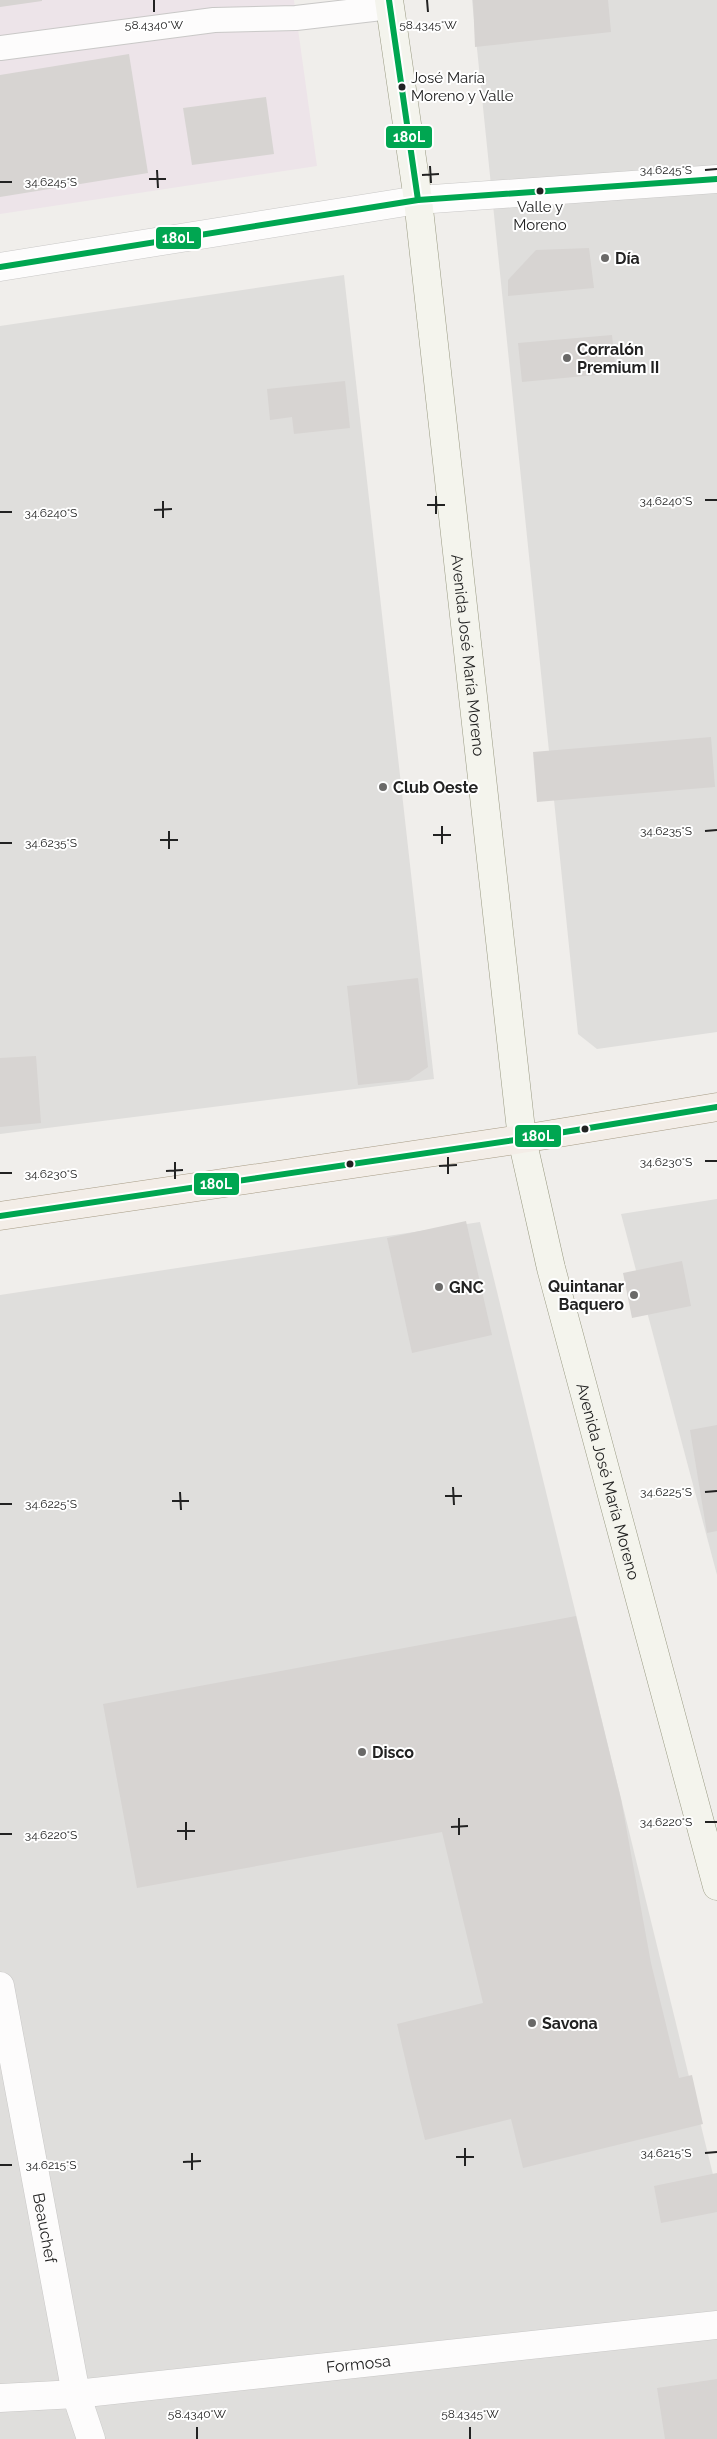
<svg xmlns="http://www.w3.org/2000/svg" width="717" height="2439" font-family="Raleway,sans-serif">
  <style>
    .residential { fill: #dfdedc }
    .industrial { fill: #ede4e9 }
    .building { fill: #d7d4d2 }
    .lines { fill: none; stroke-linecap: round; stroke-linejoin: round }
    .lane-casing { stroke: #c9c8c7; stroke-width: 26 }
    .street-casing { stroke: #c9c8c7; stroke-width: 29 }
    .secondary-casing { stroke: #999a82; stroke-width: 29 }
    .primary-casing { stroke: #a79c86; stroke-width: 29 }
    .lane { stroke: #fdfcfc; stroke-width: 24 }
    .street { stroke: #fdfcfc; stroke-width: 28 }
    .secondary { stroke: #f4f4ed; stroke-width: 28 }
    .primary { stroke: #f3ede7; stroke-width: 28 }
    .bus-1-casing { stroke: #fff; stroke-width: 10 }
    .bus-1 { stroke: #00a651; stroke-width: 6 }
    .ticks { fill: none; stroke: #222; stroke-width: 2 }
    .bus-dot { fill: #222; stroke: #fff; stroke-width: 2 }
    .poi-dot { fill: #6a6968; stroke: #fff; stroke-width: 2 }
    .labels { text-anchor: middle; dominant-baseline: central; stroke-width: 4; stroke-linejoin: round; paint-order: stroke }
    .bus-label { font-size: 15px; fill: #222; stroke: #fff; text-anchor: start }
    .poi-label { font-size: 16px; font-weight: bold; fill: #222; stroke: #fff; text-anchor: start }
    .street-label { font-size: 16px; fill: #222; stroke: #fff }
    .ticks-label { font-size: 12px; text-anchor: middle; fill: #222; stroke: #fff; stroke-width: 4; stroke-linejoin: round; paint-order: stroke }
    .line-badge { stroke: #fff; stroke-width: 2 }
    .badge-label { font-size: 14px; text-anchor: middle; font-weight: bold; fill: #fff }
  </style>
  <rect width="100%" height="100%" fill="#f0eeeb"/>
  <g class="residential">
    <polygon points="472,0 717,0 717,1032 597,1049 578,1034"/>
    <polygon points="344,275 434,1079 0,1134 0,326"/>
    <polygon points="717,1199 717,1575 621,1214"/>
    <polygon points="480,1222 717,2191 717,2439 0,2439 0,1295"/>
  </g>
  <polygon class="industrial" points="0,0 294,0 317,166 0,214"/>
  <g class="building">
    <polygon points="0,0 42,0 42,1 0,7"/>
    <polygon points="473,0 608,0 611,32 475,47"/>
    <polygon points="129,54 148,173 0,197 0,75"/>
    <polygon points="266,97 274,154 192,165 183,108"/>
    <polygon points="589,248 594,288 508,296 508,280 536,250"/>
    <polygon points="612,335 616,373 522,382 518,343"/>
    <polygon points="345,381 350,428 294,434 292,417 270,420 267,389"/>
    <polygon points="711,737 715,787 537,802 533,752"/>
    <polygon points="418,978 428,1067 409,1080 358,1085 347,986"/>
    <polygon points="36,1056 41,1123 0,1127 0,1058"/>
    <polygon points="466,1221 492,1335 412,1353 387,1238"/>
    <polygon points="682,1261 691,1306 632,1318 623,1273"/>
    <polygon points="717,1425 717,1531 707,1533 690,1430"/>
    <polygon points="576,1616 621,1799 651,1963 679,2078 692,2075 703,2124 523,2168 511,2119 425,2140 411,2084 397,2024 483,2003 442,1832 137,1888 103,1704"/>
    <polygon points="717,2173 717,2212 661,2223 654,2186"/>
    <polygon points="717,2379 717,2439 665,2439 657,2388"/>
  </g>
  <g class="lines">
    <defs>
      <polyline id="lane" points="0,48 214,20 296,18 390,7"/>
      <g id="street">
        <polyline points="0,267 418,200 717,179"/>
        <path id="s1" d="M0,1986l76,408 15,45"/>
        <path id="s2" d="M0,2398l76,-4 641,-69"/>
      </g>
      <g id="secondary">
        <path id="s3" d="M389,0l29,200 104,939 29,129 166,618"/>
      </g>
      <polyline id="primary" points="0,1216 522,1139 717,1107"/>
    </defs>
    <use href="#lane" class="lane-casing"/>
    <use href="#street" class="street-casing"/>
    <use href="#secondary" class="secondary-casing"/>
    <use href="#primary" class="primary-casing"/>
    <use href="#lane" class="lane"/>
    <use href="#street" class="street"/>
    <use href="#secondary" class="secondary"/>
    <use href="#primary" class="primary"/>
    <defs>
      <g id="bus-1">
        <polyline points="389,0 418,200"/>
        <polyline points="0,267 418,200 717,179"/>
        <polyline points="0,1216 522,1139 717,1107"/>
      </g>
    </defs>
    <use href="#bus-1" class="bus-1-casing"/>
    <use href="#bus-1" class="bus-1"/>
  </g>
  <path class="ticks" d="M154,0v12M427,0l1,12M430,166l1,17M157,170l1,18M705,170l12,-1M422,175l17,-1M149,179h17M0,182h12M436,496v18M705,500h12M163,501v17M427,505h18M154,510l18,-1M0,512h12M442,826v18M169,831v18M705,831l12,-1M433,835h18M160,840h18M0,843h12M448,1157v17M705,1161h12M175,1162v17M439,1166l18,-1M166,1171l17,-1M0,1173h12M453,1487l1,18M180,1492l1,18M705,1492l12,-1M445,1496h17M172,1501h17M0,1504h12M459,1818v17M186,1822v18M705,1822h12M451,1827l17,-1M177,1831h18M0,1834h12M465,2148v18M192,2153v17M705,2153l12,-1M456,2157h18M183,2162l18,-1M0,2165h12M197,2427v12M470,2427v12"/>
  <g class="bus-dot">
    <circle cx="402" cy="87" r="4.5"/>
    <circle cx="540" cy="191" r="4.5"/>
    <circle cx="585" cy="1129" r="4.5"/>
    <circle cx="350" cy="1164" r="4.5"/>
  </g>
  <g class="poi-dot">
    <circle cx="605" cy="258" r="5"/>
    <circle cx="567" cy="358" r="5"/>
    <circle cx="383" cy="787" r="5"/>
    <circle cx="439" cy="1287" r="5"/>
    <circle cx="634" cy="1295" r="5"/>
    <circle cx="362" cy="1752" r="5"/>
    <circle cx="532" cy="2023" r="5"/>
  </g>
  <g class="labels">
    <g class="bus-label">
      <text x="411" y="78">José María<tspan x="411" dy="18">Moreno y Valle</tspan></text>
      <text x="540" y="207" text-anchor="middle">Valle y<tspan x="540" dy="18">Moreno</tspan></text>
    </g>
    <g class="poi-label">
      <text x="615" y="258">Día</text>
      <text x="577" y="349">Corralón<tspan x="577" dy="18">Premium II</tspan></text>
      <text x="393" y="787">Club Oeste</text>
      <text x="624" y="1286" text-anchor="end">Quintanar<tspan x="624" dy="18">Baquero</tspan></text>
      <text x="449" y="1287">GNC</text>
      <text x="372" y="1752">Disco</text>
      <text x="542" y="2023">Savona</text>
    </g>
    <g class="street-label">
      <text stroke="none"><textPath href="#s3" startOffset="660">Avenida José María Moreno</textPath></text>
      <text stroke="none"><textPath href="#s3" startOffset="1500">Avenida José María Moreno</textPath></text>
      <text stroke="none"><textPath href="#s1" startOffset="246">Beauchef</textPath></text>
      <text stroke="none"><textPath href="#s2" startOffset="360">Formosa</textPath></text>
    </g>
  </g>
  <g class="ticks-label">
    <text x="154" y="29">58.4340°W</text>
    <text x="428" y="29">58.4345°W</text>
    <text x="666" y="174">34.6245°S</text>
    <text x="51" y="186">34.6245°S</text>
    <text x="666" y="505">34.6240°S</text>
    <text x="51" y="517">34.6240°S</text>
    <text x="666" y="835">34.6235°S</text>
    <text x="51" y="847">34.6235°S</text>
    <text x="666" y="1166">34.6230°S</text>
    <text x="51" y="1178">34.6230°S</text>
    <text x="666" y="1496">34.6225°S</text>
    <text x="51" y="1508">34.6225°S</text>
    <text x="666" y="1826">34.6220°S</text>
    <text x="51" y="1839">34.6220°S</text>
    <text x="666" y="2157">34.6215°S</text>
    <text x="51" y="2169">34.6215°S</text>
    <text x="197" y="2418">58.4340°W</text>
    <text x="470" y="2418">58.4345°W</text>
  </g>
  <g class="line-badge">
    <rect x="385" y="125" width="48" height="24" rx="5" fill="#00a651"/>
    <rect x="155" y="226" width="47" height="24" rx="5" fill="#00a651"/>
    <rect x="514" y="1124" width="48" height="24" rx="5" fill="#00a651"/>
    <rect x="193" y="1172" width="47" height="24" rx="5" fill="#00a651"/>
  </g>
  <g class="badge-label">
    <text x="409" y="142">180L</text>
    <text x="178" y="243">180L</text>
    <text x="538" y="1141">180L</text>
    <text x="216" y="1189">180L</text>
  </g>
</svg>
